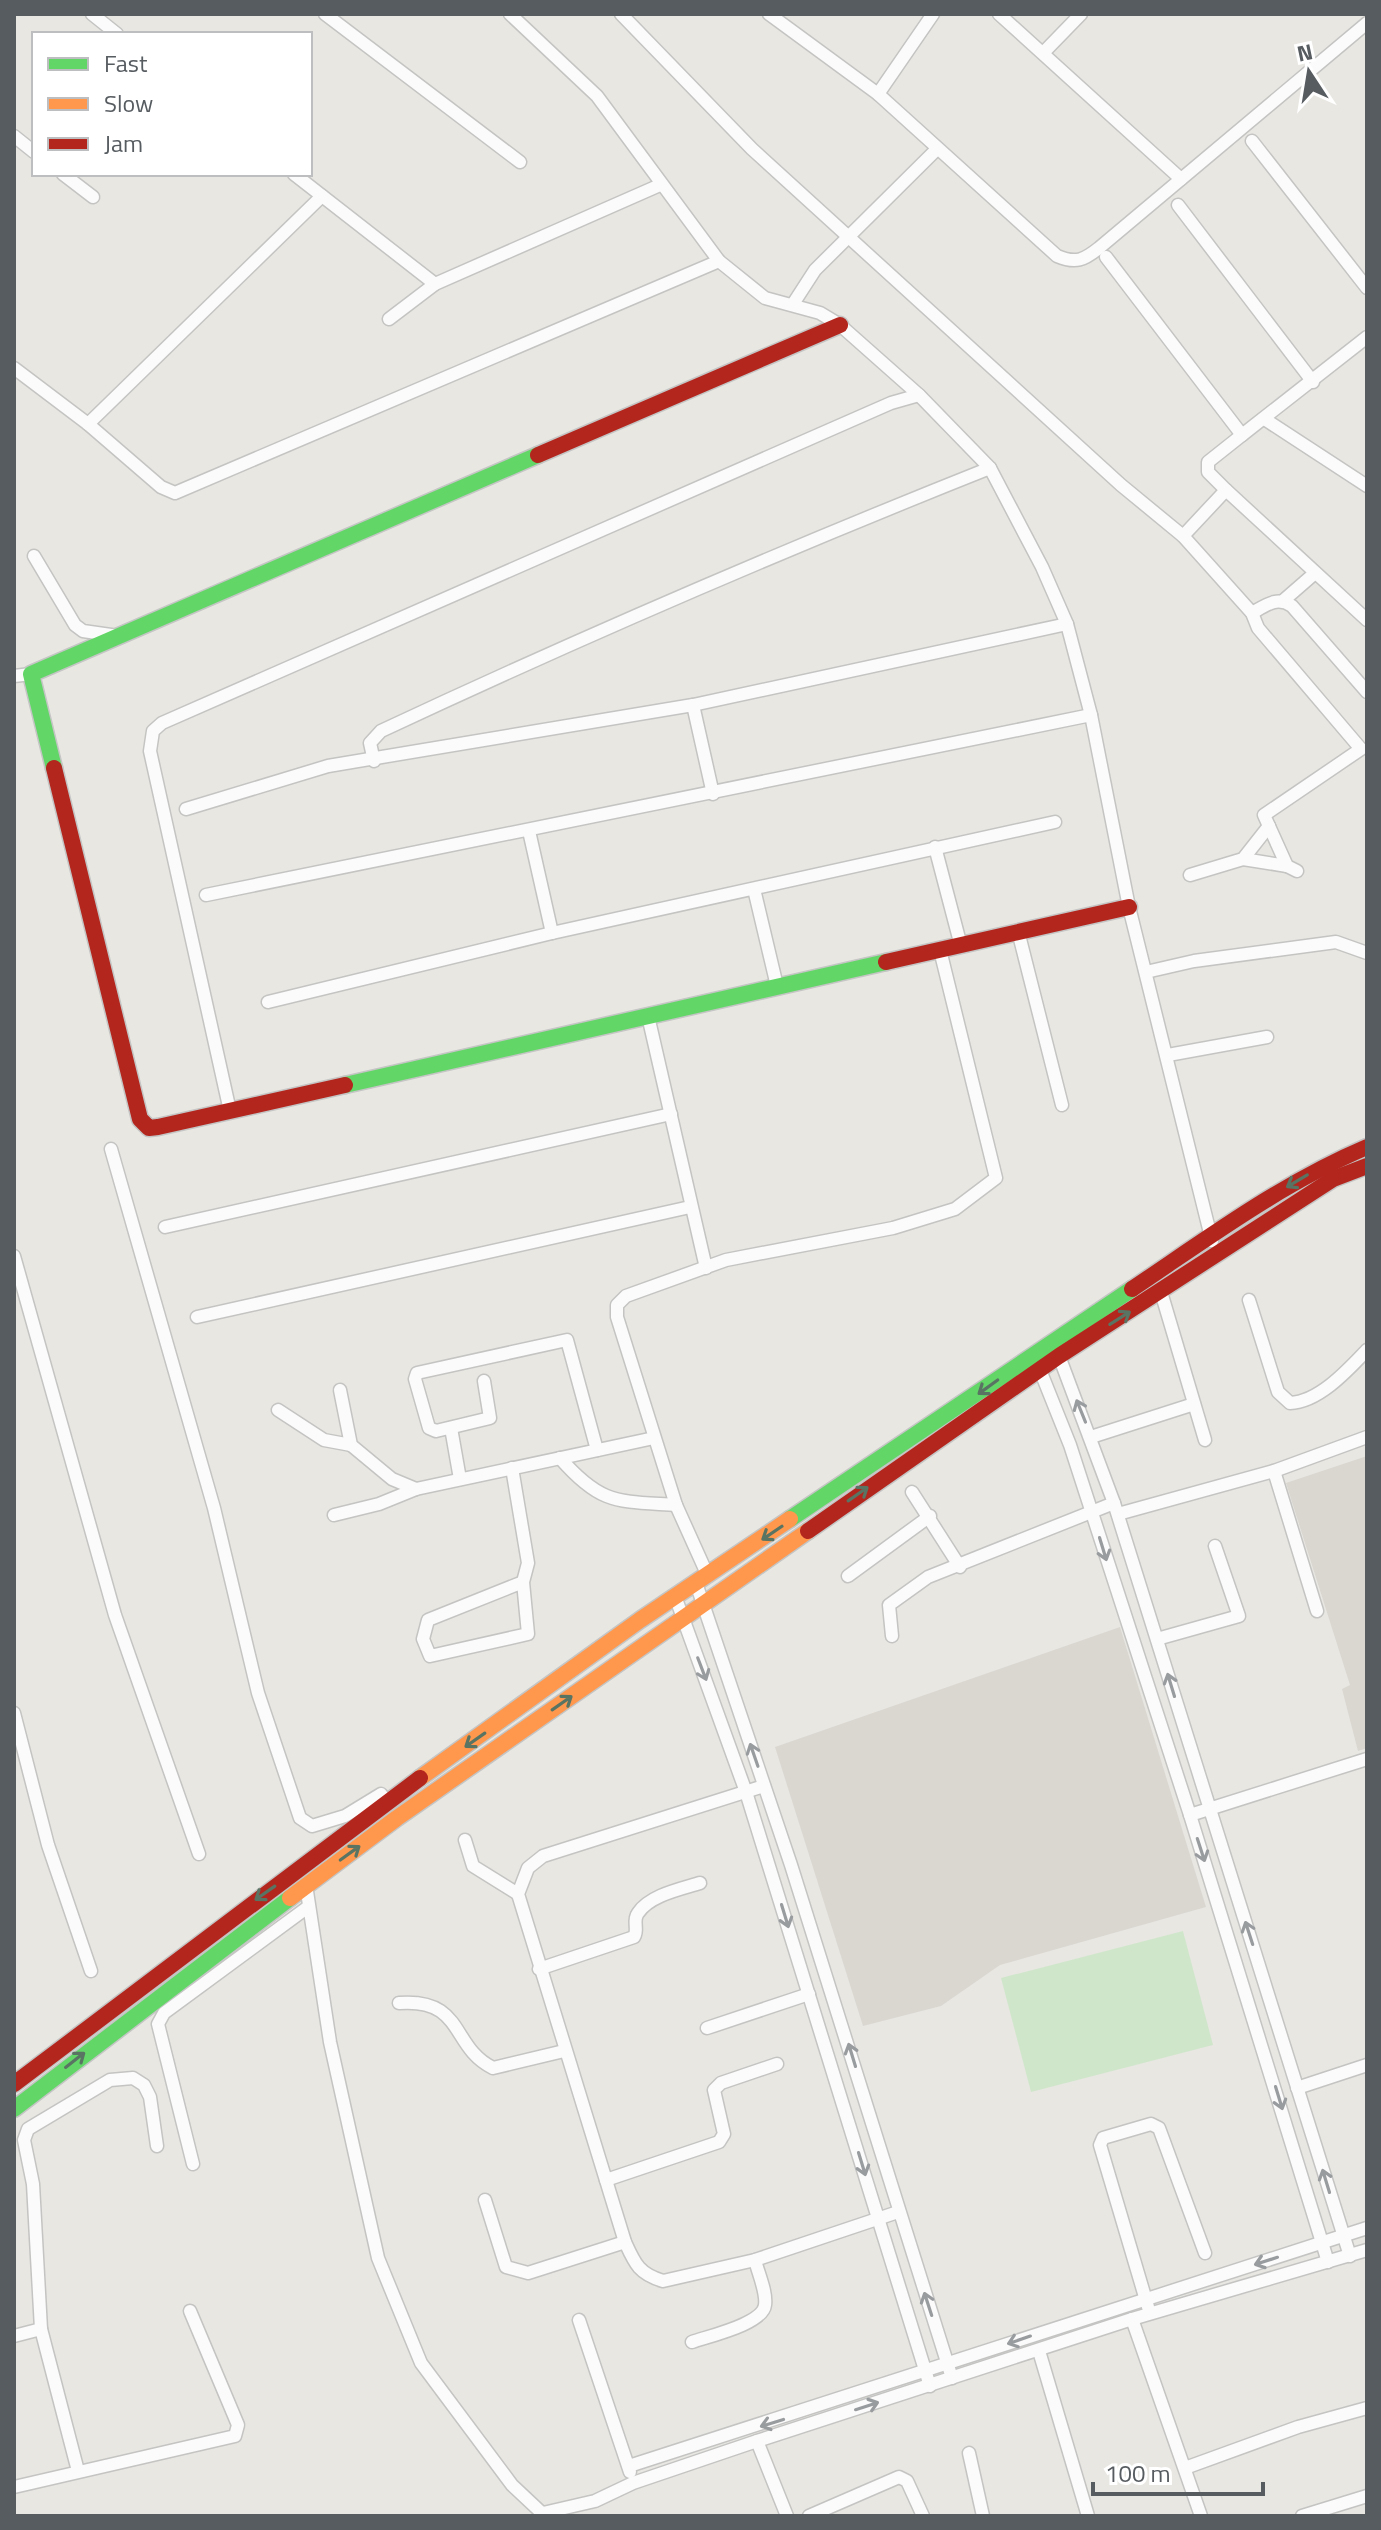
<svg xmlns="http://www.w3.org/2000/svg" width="1381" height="2530" font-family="'Titillium Web',sans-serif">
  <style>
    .education { fill: #dad7d1 }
    .green { fill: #d0e6cb }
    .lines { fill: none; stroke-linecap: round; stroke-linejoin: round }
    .street-casing { stroke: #c4c4c3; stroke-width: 15 }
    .fast-casing { stroke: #c4c5c4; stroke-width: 19 }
    .slow-casing { stroke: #c4c5c4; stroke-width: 19 }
    .jam-casing { stroke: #c4c5c4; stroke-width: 19 }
    .street { stroke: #fcfbfb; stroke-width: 12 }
    .fast { stroke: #63d668; stroke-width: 16 }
    .slow { stroke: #ff974d; stroke-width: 16 }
    .jam { stroke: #b3261e; stroke-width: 16 }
    .oneway { stroke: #597462 }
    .oneway2 { stroke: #999c9f }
  </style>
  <rect width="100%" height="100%" fill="#e8e7e2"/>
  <g class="education">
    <polygon points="1367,1456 1367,1748 1358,1751 1342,1689 1350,1685 1286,1483"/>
    <polygon points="1120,1627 1206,1907 1000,1965 941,2006 863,2026 775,1747"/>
  </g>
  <polygon class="green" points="1183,1931 1213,2045 1031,2092 1001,1978"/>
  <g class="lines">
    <defs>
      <g id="street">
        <polyline points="92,14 117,34"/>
        <polyline points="325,14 520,162"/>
        <polyline points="510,14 597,96 719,261 765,298 820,313 840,325 919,395 990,468 1042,567 1067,624 1091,715 1129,907 1212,1241"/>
        <polyline points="621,14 752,149 1121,485 1183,536 1252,613 1258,628 1361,749 1264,815 1287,866 1297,871"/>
        <path d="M769,14l109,80 179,162c19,8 27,4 42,-8l268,-225"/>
        <polyline points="999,14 1181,179"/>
        <polyline points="1044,52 1081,14"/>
        <polyline points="878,94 933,14"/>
        <polyline points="14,136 34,152"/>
        <polyline points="1252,141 1367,288"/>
        <polyline points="63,174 93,197"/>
        <polyline points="294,174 435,284"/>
        <polyline points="1178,205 1313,382"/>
        <polyline points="1106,257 1242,435 1367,337"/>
        <polyline points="793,304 815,270 937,149"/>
        <polyline points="389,319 435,284 660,185"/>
        <polyline points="14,368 88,424 161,487 175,493 719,261"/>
        <polyline points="1266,420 1367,486"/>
        <polyline points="88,424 322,196"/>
        <polyline points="1226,490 1367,620"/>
        <polyline points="1183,536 1226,490 1208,472 1208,462 1242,435"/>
        <polyline points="34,556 75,625 83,631 118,636"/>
        <polyline points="1284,600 1315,573"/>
        <path d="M1252,613c14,-8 25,-17 40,-7l75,86"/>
        <polyline points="14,676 31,674"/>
        <polyline points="693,705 713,794"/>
        <path d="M374,761l-4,-18 11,-12c201,-94 403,-181 609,-263"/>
        <polyline points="186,809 328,766 693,705 1067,624"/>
        <polyline points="529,831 552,933"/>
        <polyline points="935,847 961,946"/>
        <polyline points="1243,859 1287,866"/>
        <polyline points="1190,875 1243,859 1269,826"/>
        <polyline points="754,889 777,986"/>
        <polyline points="206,895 1091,715"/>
        <polyline points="1018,931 1062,1105"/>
        <polyline points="1146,972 1194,961 1336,942 1367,953"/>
        <polyline points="268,1002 552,933 1055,822"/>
        <polyline points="648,1016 706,1268"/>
        <polyline points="1168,1055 1267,1037"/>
        <polyline points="230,1111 150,751 153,731 162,723 891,403 919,395"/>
        <polyline points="111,1149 214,1508 258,1693 300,1818 312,1826 345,1816 381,1794 387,1802"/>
        <polyline points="165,1227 671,1114"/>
        <polyline points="14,1256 115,1615 199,1854"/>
        <polyline points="1161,1292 1205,1440"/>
        <path d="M1249,1300l29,92 12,11c29,-1 58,-33 77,-53"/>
        <polyline points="197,1317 690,1207"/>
        <polyline points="1059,1356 1114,1503 1350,2256"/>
        <polyline points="1040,1370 1070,1445 1190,1815 1328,2262"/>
        <polyline points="484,1381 490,1418 436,1431 429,1428 415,1379 417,1373 567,1340 597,1450"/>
        <polyline points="340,1390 351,1445 392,1479 416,1489"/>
        <polyline points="278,1410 324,1440 351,1445"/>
        <polyline points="451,1428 460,1479"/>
        <polyline points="1091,1437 1194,1404"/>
        <path d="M560,1458c41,47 57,43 116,47"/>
        <polyline points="512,1468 528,1563 523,1582 528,1634 430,1656 423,1639 428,1620 523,1582"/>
        <polyline points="1274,1471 1317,1611"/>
        <polyline points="912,1492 960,1567"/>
        <polyline points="1118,1514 1274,1471 1367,1437"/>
        <polyline points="334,1515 379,1504 416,1489 654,1438"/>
        <polyline points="708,1576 676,1505 617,1317 617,1305 626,1296 726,1260 893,1228 955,1209 996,1178 940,950"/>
        <polyline points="848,1576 930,1516"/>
        <polyline points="696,1583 791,1865 952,2378"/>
        <polyline points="675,1596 746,1792 930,2386"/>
        <polyline points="892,1636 889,1605 928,1577 1114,1503"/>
        <polyline points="1157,1639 1239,1616 1215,1546"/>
        <polyline points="14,1713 48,1845 91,1971"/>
        <path d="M764,1786l-221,70 -15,12 -10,26 107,348c10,22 14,32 38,39l92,-21 143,-48"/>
        <polyline points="1190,1815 1367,1759"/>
        <polyline points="465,1840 473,1866 518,1894"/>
        <polyline points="306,1885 330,2042 378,2258 421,2363 512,2485 545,2516"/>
        <path d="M539,1969l95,-32c5,-8 -2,-16 4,-24 12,-18 43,-24 62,-30"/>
        <path d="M399,2003c66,-5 51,44 94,65l71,-17"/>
        <polyline points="707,2028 809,1994"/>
        <polyline points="1297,2088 1367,2065"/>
        <polyline points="193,2164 158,2024 164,2013 308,1907"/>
        <polyline points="606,2180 719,2142 724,2134 714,2090 721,2083 777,2064"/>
        <polyline points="485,2200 506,2267 528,2273 625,2242"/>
        <polyline points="1148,2307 1100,2145 1103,2138 1151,2124 1159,2128 1205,2253"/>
        <polyline points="1132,2319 1201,2516"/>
        <polyline points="579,2320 630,2472"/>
        <polyline points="41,2329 78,2471"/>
        <polyline points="14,2336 41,2329 33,2184 24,2140 28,2129 110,2080 133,2078 144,2085 150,2097 157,2146"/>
        <path d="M692,2342c17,-6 71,-18 73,-37 2,-13 -7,-32 -10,-45"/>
        <polyline points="1039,2351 1088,2516"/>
        <polyline points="757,2441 787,2516"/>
        <polyline points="969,2453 983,2516"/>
        <polyline points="629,2466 1367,2228"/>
        <polyline points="1185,2468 1298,2427 1367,2408"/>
        <polyline points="14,2487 235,2436 238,2425 190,2311"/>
        <polyline points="543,2513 595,2501 633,2483 757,2441 1132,2319 1367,2250"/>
        <polyline points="809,2516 899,2477 907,2481 923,2516"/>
        <polyline points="1302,2516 1367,2496"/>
      </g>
      <g id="fast">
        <polyline points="54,768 31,674 538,455"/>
        <polyline points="345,1085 886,962"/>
        <polyline points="790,1519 1132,1289"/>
        <polyline points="14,2109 290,1898"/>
      </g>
      <g id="slow">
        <polyline points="420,1778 640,1620 790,1519"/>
        <polyline points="290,1898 397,1818 808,1531"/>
      </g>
      <g id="jam">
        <polyline points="538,455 840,325"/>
        <polyline points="54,768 140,1119 149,1128 158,1127 345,1085"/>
        <polyline points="886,962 1129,907"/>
        <path d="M1132,1289c76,-51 150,-106 235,-142"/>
        <polyline points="808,1531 1059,1356 1333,1179 1367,1166"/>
        <polyline points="14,2084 420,1778"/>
      </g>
    </defs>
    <use href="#street" class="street-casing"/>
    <use href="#fast" class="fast-casing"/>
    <use href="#slow" class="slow-casing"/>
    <use href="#jam" class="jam-casing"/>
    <use href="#street" class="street"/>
    <use href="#fast" class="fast"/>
    <use href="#slow" class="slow"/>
    <use href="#jam" class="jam"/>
  </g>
  <defs><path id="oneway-shaft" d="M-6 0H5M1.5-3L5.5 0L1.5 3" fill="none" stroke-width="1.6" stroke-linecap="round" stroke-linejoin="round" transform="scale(2)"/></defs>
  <g class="oneway">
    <use href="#oneway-shaft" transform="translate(1297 1181) rotate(149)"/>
    <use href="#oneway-shaft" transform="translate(1120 1318) rotate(-32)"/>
    <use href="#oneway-shaft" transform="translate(988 1387) rotate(144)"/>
    <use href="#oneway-shaft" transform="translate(858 1494) rotate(-35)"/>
    <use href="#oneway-shaft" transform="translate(772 1533) rotate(146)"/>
    <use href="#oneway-shaft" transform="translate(562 1703) rotate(-35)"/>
    <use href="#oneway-shaft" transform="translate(475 1740) rotate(145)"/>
    <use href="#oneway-shaft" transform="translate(350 1853) rotate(-36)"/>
    <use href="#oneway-shaft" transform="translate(265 1893) rotate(145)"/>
    <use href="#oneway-shaft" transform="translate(75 2060) rotate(-38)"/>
  </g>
  <g class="oneway2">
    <use href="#oneway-shaft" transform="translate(1081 1411) rotate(-112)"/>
    <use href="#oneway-shaft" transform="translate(1103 1549) rotate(73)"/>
    <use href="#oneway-shaft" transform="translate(702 1669) rotate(69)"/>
    <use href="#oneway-shaft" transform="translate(1171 1685) rotate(-107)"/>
    <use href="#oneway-shaft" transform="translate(754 1755) rotate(-109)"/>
    <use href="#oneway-shaft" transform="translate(1201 1850) rotate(72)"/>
    <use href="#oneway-shaft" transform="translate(785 1916) rotate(73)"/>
    <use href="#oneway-shaft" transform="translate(1249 1933) rotate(-108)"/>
    <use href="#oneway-shaft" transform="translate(852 2055) rotate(-107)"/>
    <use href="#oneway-shaft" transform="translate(1279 2098) rotate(73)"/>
    <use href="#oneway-shaft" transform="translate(862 2164) rotate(73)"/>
    <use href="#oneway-shaft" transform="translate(1326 2181) rotate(-107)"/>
    <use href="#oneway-shaft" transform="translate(1266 2261) rotate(162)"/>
    <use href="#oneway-shaft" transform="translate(928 2304) rotate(-108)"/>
    <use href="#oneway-shaft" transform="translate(1019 2340) rotate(161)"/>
    <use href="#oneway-shaft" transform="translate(867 2406) rotate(-18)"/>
    <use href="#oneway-shaft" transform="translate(772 2423) rotate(163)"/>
  </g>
  <rect width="1381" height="2530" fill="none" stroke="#575c61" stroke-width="32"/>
  <rect x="32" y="32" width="280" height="144" fill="#ffffff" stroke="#bcbec0" stroke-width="2"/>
  <rect x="48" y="58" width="40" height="12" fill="#63d668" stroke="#bcbec0" stroke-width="2"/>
  <text x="104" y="72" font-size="24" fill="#575c61">Fast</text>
  <rect x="48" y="98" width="40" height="12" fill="#ff974d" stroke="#bcbec0" stroke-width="2"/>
  <text x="104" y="112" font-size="24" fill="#575c61">Slow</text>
  <rect x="48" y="138" width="40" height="12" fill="#b3261e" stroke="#bcbec0" stroke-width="2"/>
  <text x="104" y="152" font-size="24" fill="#575c61">Jam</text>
  <g transform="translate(1309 72) rotate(348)" stroke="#ffffff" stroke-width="6" paint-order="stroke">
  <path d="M0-6L14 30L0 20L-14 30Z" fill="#575c61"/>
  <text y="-12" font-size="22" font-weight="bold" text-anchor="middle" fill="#575c61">N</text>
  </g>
  <path d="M1093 2482v12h170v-12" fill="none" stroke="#575c61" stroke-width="4"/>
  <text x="1105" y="2482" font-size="24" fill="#575c61" stroke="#ffffff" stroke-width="6" paint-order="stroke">100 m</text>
</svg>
